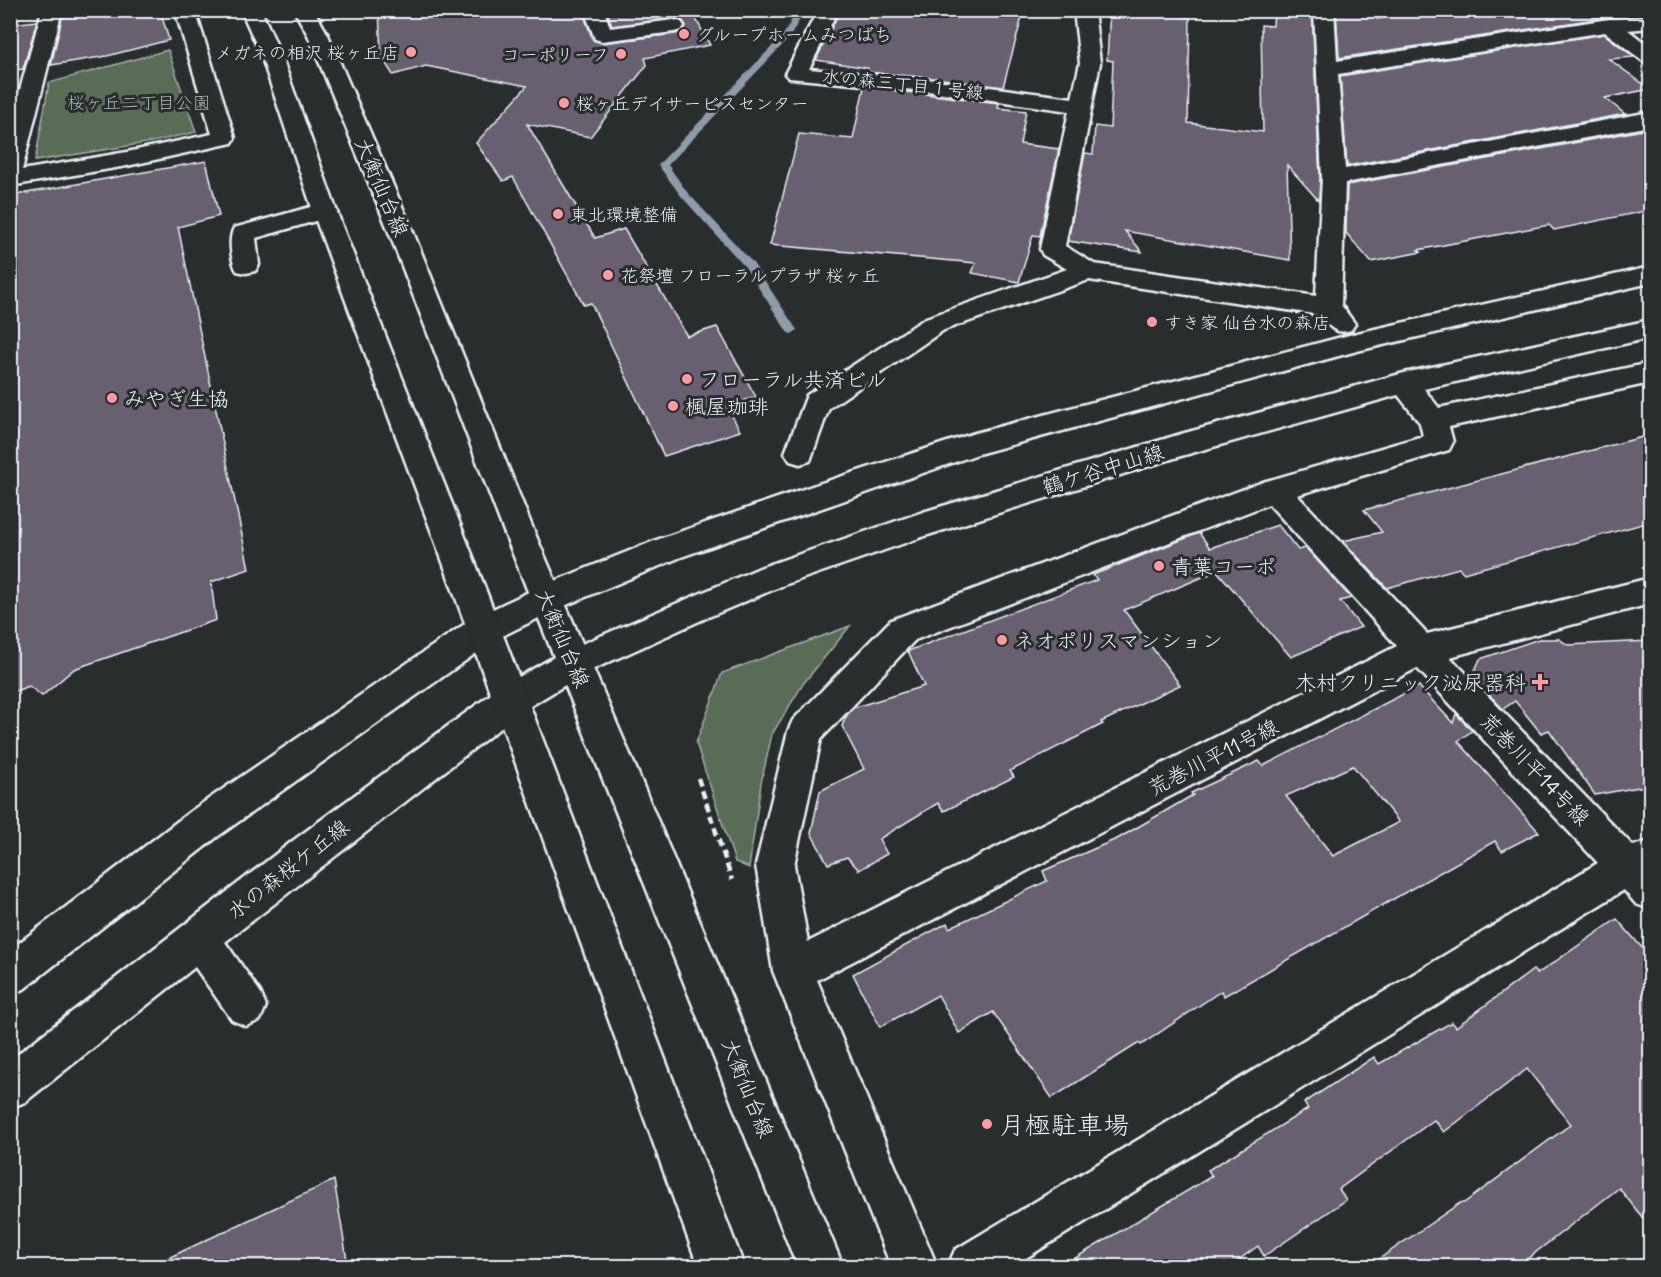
<svg xmlns="http://www.w3.org/2000/svg" width="1661" height="1277" font-family="Delius,'Klee One',sans-serif">
  <style>
    .green { fill: #586c57; stroke: #a0aea8; stroke-width: 1.5 }
    .lines { fill: none; stroke-linecap: round; stroke-linejoin: round }
    .stream { fill: #8d9ca8; fill-rule: evenodd }
    .building { fill: #676070; stroke: #e8f1f8; stroke-width: 1.5; fill-rule: evenodd }
    .minor-casing { stroke: #e8f1f8; stroke-width: 5 }
    .major-casing { stroke: #e8f1f8; stroke-width: 5 }
    .path { stroke: #e8f1f8; stroke-width: 4.5; stroke-dasharray: 8 5; stroke-linecap: butt }
    .minor { fill: #2a2d2e; fill-rule: evenodd }
    .major { fill: #2a2d2e; fill-rule: evenodd }
    .poi-dot { fill: #ff9aa2; stroke: #2a2d2e; stroke-width: 2 }
    .labels { text-anchor: middle; dominant-baseline: central; stroke-width: 6; stroke-linejoin: round; paint-order: stroke }
    .far-poi-label { font-size: 18px; fill: #e8f1f8; stroke: #2a2d2e; text-anchor: start }
    .far-street-label { font-size: 18px; fill: #e8f1f8; stroke: #2a2d2e }
    .far-park-label { font-size: 18px; fill: #a7b5b0; stroke: #2a2d2e }
    .street-label { font-size: 21px; fill: #e8f1f8; stroke: #2a2d2e }
    .poi-label { font-size: 21px; fill: #e8f1f8; stroke: #2a2d2e; text-anchor: start }
    .near-poi-label { font-size: 26px; fill: #e8f1f8; stroke: #2a2d2e; text-anchor: start }
  </style>
  <rect width="100%" height="100%" fill="#2a2d2e"/>
  <filter id="ink" filterUnits="userSpaceOnUse"><feTurbulence type="fractalNoise" baseFrequency=".0167" numOctaves="2"/><feDisplacementMap in="SourceGraphic" scale="12" xChannelSelector="R" yChannelSelector="G"/><feConvolveMatrix kernelMatrix="1 2 1 2 8 2 1 2 1" color-interpolation-filters="sRGB"/></filter>
  <g filter="url(#ink)">
    <g class="green">
      <polygon points="168,50 196,132 152,142 35,161 49,83"/>
      <polygon points="850,626 803,684 772,734 761,783 749,868 735,862 696,743 722,673"/>
    </g>
    <g class="lines">
      <polygon class="stream" points="797,10 805,10 790,37 668,165 687,192 753,263 797,330 792,334 788,333 745,267 681,196 658,165 784,34"/>
    </g>
    <g class="building">
      <polygon points="69,10 160,10 169,40 107,56 51,65 62,18 70,17"/>
      <polygon points="379,10 582,10 593,40 602,43 675,34 683,31 686,26 682,20 674,18 612,26 607,10 691,10 710,45 645,58 647,65 590,137 527,124 595,238 624,229 687,336 717,327 756,397 727,406 740,431 664,456 591,303 584,305 513,177 503,181 476,143 527,86 426,66 393,75 381,56"/>
      <polygon points="840,10 1024,10 1003,87 867,72 868,68 816,60"/>
      <polygon points="1110,10 1190,17 1188,123 1263,132 1261,25 1273,26 1274,10 1312,10 1320,178 1319,201 1287,165 1290,260 1125,231 1142,252 1068,241 1085,153 1093,154 1095,126 1110,128 1113,61 1107,60"/>
      <polygon points="1336,10 1368,10 1377,19 1434,10 1650,10 1650,14 1609,17 1339,58"/>
      <polygon points="37,21 23,69 10,71 10,24"/>
      <polygon points="1604,34 1634,57 1609,59 1650,89 1605,98 1625,114 1347,166 1340,76"/>
      <polygon points="864,87 999,103 998,108 1026,111 1020,144 1059,149 1040,236 1033,235 1019,282 972,273 976,263 770,245 799,134 853,139"/>
      <polygon points="1643,130 1650,136 1650,210 1554,230 1549,225 1418,250 1421,252 1371,262 1346,233 1347,185"/>
      <polygon points="206,161 219,216 178,227 249,569 211,582 216,620 74,669 42,696 29,686 10,693 10,196"/>
      <polygon points="1650,435 1650,522 1464,573 1459,568 1387,588 1343,541 1382,532 1364,510"/>
      <polygon points="1278,525 1298,550 1306,548 1351,598 1340,601 1361,627 1291,657 1217,571 1124,610 1180,685 1101,722 1103,724 1010,771 1014,777 944,811 938,803 879,839 887,854 859,870 847,857 828,864 811,833 820,791 864,769 842,726 847,715 853,708 924,686 908,651 1097,580 1093,575 1199,533 1210,548"/>
      <polygon points="1539,639 1559,639 1568,645 1650,641 1650,785 1595,795 1549,730 1541,733 1515,701 1503,709 1472,677 1480,659"/>
      <path d="M1419,686l34,37 3,-9 16,17 -14,10 81,91 -37,19 -7,-10 -271,155 -3,-5 -80,54 -2,-2 -87,55 -59,-86 -34,21 -21,-38 -58,32 -27,-53 94,-51 2,5 98,-47 -4,-10 76,-33 74,-43 -2,-2 68,-32 4,5zM1353,766l46,56 -66,34 -47,-60z"/>
      <polygon points="1617,919 1650,957 1650,1227 1619,1188 1518,1266 1369,1266 1460,1203 1464,1203 1571,1124 1527,1069 1444,1132 1434,1120 1339,1189 1346,1200 1264,1256 1258,1246 1230,1266 1062,1266 1212,1176 1208,1170 1308,1109 1304,1103 1374,1057 1379,1064 1452,1022 1456,1027 1533,970 1537,974"/>
      <polygon points="334,1180 348,1266 151,1266"/>
    </g>
    <g class="lines">
      <defs>
        <g id="minor">
          <polygon points="42,10 62,10 22,170 127,152 212,134 175,10 195,10 235,138 232,143 127,166 10,186 10,126"/>
          <polygon points="584,10 604,10 610,28 674,20 681,22 684,26 681,30 674,32 602,41 595,39"/>
          <path d="M818,10h20l-29,59 127,11 136,18 8,-35 -6,-53h20l6,53 -35,183 29,18 222,32 6,-118 -8,-168h20l3,51 272,-42 41,-3v12l-22,2 22,17v16l-7,-2 -38,-29 -267,42 7,95 305,-57v14l-305,57 -4,122 14,19 -4,6c-16,5 -21,-3 -31,-15l-231,-35 -145,50 -115,78 -19,53 -10,3 -10,-3 -5,-8 22,-58 119,-77 141,-49 -24,-14 -3,-6 29,-138 -133,-19 -147,-14 -4,-4z"/>
          <path d="M325,203l8,3 4,5 -4,5 -77,22 3,27 -4,6 -9,2 -9,-2c-6,-10 -9,-33 -3,-43z"/>
          <polygon points="1650,267 1650,283 1357,351 978,454 681,557 557,609 496,639 217,837 24,989 10,995 10,950 191,811 472,619 535,589 659,539 812,486 975,433 1357,333"/>
          <path d="M1650,320v18l-226,51 15,19 211,-45v20l-201,44 4,15 -4,8 -152,45 130,139 223,-56v26l-200,53 183,189 17,-5v68l-14,-5 -12,-14 -611,376h-65l7,-16 643,-387 -181,-195 -600,312 120,286h-46l-118,-295 -17,-106 32,-134 5,-11 98,-100 372,-138 160,-46 -3,-13 -22,-28 -217,61 -253,79 -144,50 -78,33 -121,55 -63,38 -297,231 35,50 6,14 -6,14 -14,6 -14,-6 -37,-53 -170,135 -15,6v-48l284,-220 204,-151 63,-36 201,-86 161,-55 258,-78 223,-61zM1269,504l128,142 -589,296 -14,-77 27,-126 94,-99z"/>
        </g>
        <g id="major">
          <polygon points="241,10 261,10 281,55 342,226 473,557 744,1266 698,1266 441,557 318,226 261,55"/>
          <polygon points="294,10 314,10 328,35 411,227 533,529 635,766 843,1266 797,1266 503,529 387,227 308,35"/>
        </g>
      </defs>
      <use href="#minor" class="minor-casing"/>
      <use href="#major" class="major-casing"/>
      <polyline class="path" points="698,778 732,880"/>
      <use href="#minor" class="minor"/>
      <use href="#major" class="major"/>
    </g>
  </g>
  <g class="poi-dot">
    <circle cx="684" cy="34" r="6"/>
    <circle cx="411" cy="52" r="6"/>
    <circle cx="621" cy="54" r="6"/>
    <circle cx="564" cy="103" r="6"/>
    <circle cx="558" cy="214" r="6"/>
    <circle cx="608" cy="275" r="6"/>
    <circle cx="1152" cy="322" r="6"/>
    <circle cx="687" cy="379" r="6"/>
    <circle cx="112" cy="398" r="6"/>
    <circle cx="673" cy="406" r="6"/>
    <circle cx="1159" cy="566" r="6"/>
    <circle cx="1002" cy="640" r="6"/>
    <path d="M1537 673h6v6h6v6h-6v6h-6v-6h-6v-6h6z"/>
    <circle cx="987" cy="1124" r="6"/>
  </g>
  <g class="labels">
    <g class="far-poi-label">
      <text x="696" y="34">グループホームみつばち</text>
      <text x="399" y="52" text-anchor="end">メガネの相沢 桜ヶ丘店</text>
      <text x="609" y="54" text-anchor="end">コーポリーフ</text>
      <text x="576" y="103">桜ヶ丘デイサービスセンター</text>
      <text x="570" y="214">東北環境整備</text>
      <text x="620" y="275">花祭壇 フローラルプラザ 桜ヶ丘</text>
      <text x="1164" y="322">すき家 仙台水の森店</text>
    </g>
    <g class="far-street-label">
      <text transform="translate(903 84) rotate(6)">水の森三丁目１号線</text>
    </g>
    <g class="far-park-label">
      <text x="139" y="102">桜ヶ丘二丁目公園</text>
    </g>
    <g class="street-label">
      <text transform="translate(382 187) rotate(67)">大衡仙台線</text>
      <text transform="translate(1103 469) rotate(-17)">鶴ケ谷中山線</text>
      <text transform="translate(563 638) rotate(67)">大衡仙台線</text>
      <text transform="translate(1213 757) rotate(-27)">荒巻川平11号線</text>
      <text transform="translate(1535 769) rotate(46)">荒巻川平14号線</text>
      <text transform="translate(288 869) rotate(-38)">水の森桜ケ丘線</text>
      <text transform="translate(748 1088) rotate(68)">大衡仙台線</text>
    </g>
    <g class="poi-label">
      <text x="699" y="379">フローラル共済ビル</text>
      <text x="124" y="398">みやぎ生協</text>
      <text x="685" y="406">楓屋珈琲</text>
      <text x="1171" y="566">青葉コーポ</text>
      <text x="1014" y="640">ネオポリスマンション</text>
      <text x="1526" y="682" text-anchor="end">木村クリニック泌尿器科</text>
    </g>
    <g class="near-poi-label">
      <text x="999" y="1124">月極駐車場</text>
    </g>
  </g>
  <rect width="1661" height="1277" fill="none" stroke="#2a2d2e" stroke-width="36"/>
  <rect x="18" y="18" width="1625" height="1241" fill="none" stroke="#e8f1f8" stroke-width="2" filter="url(#ink)"/>
</svg>
